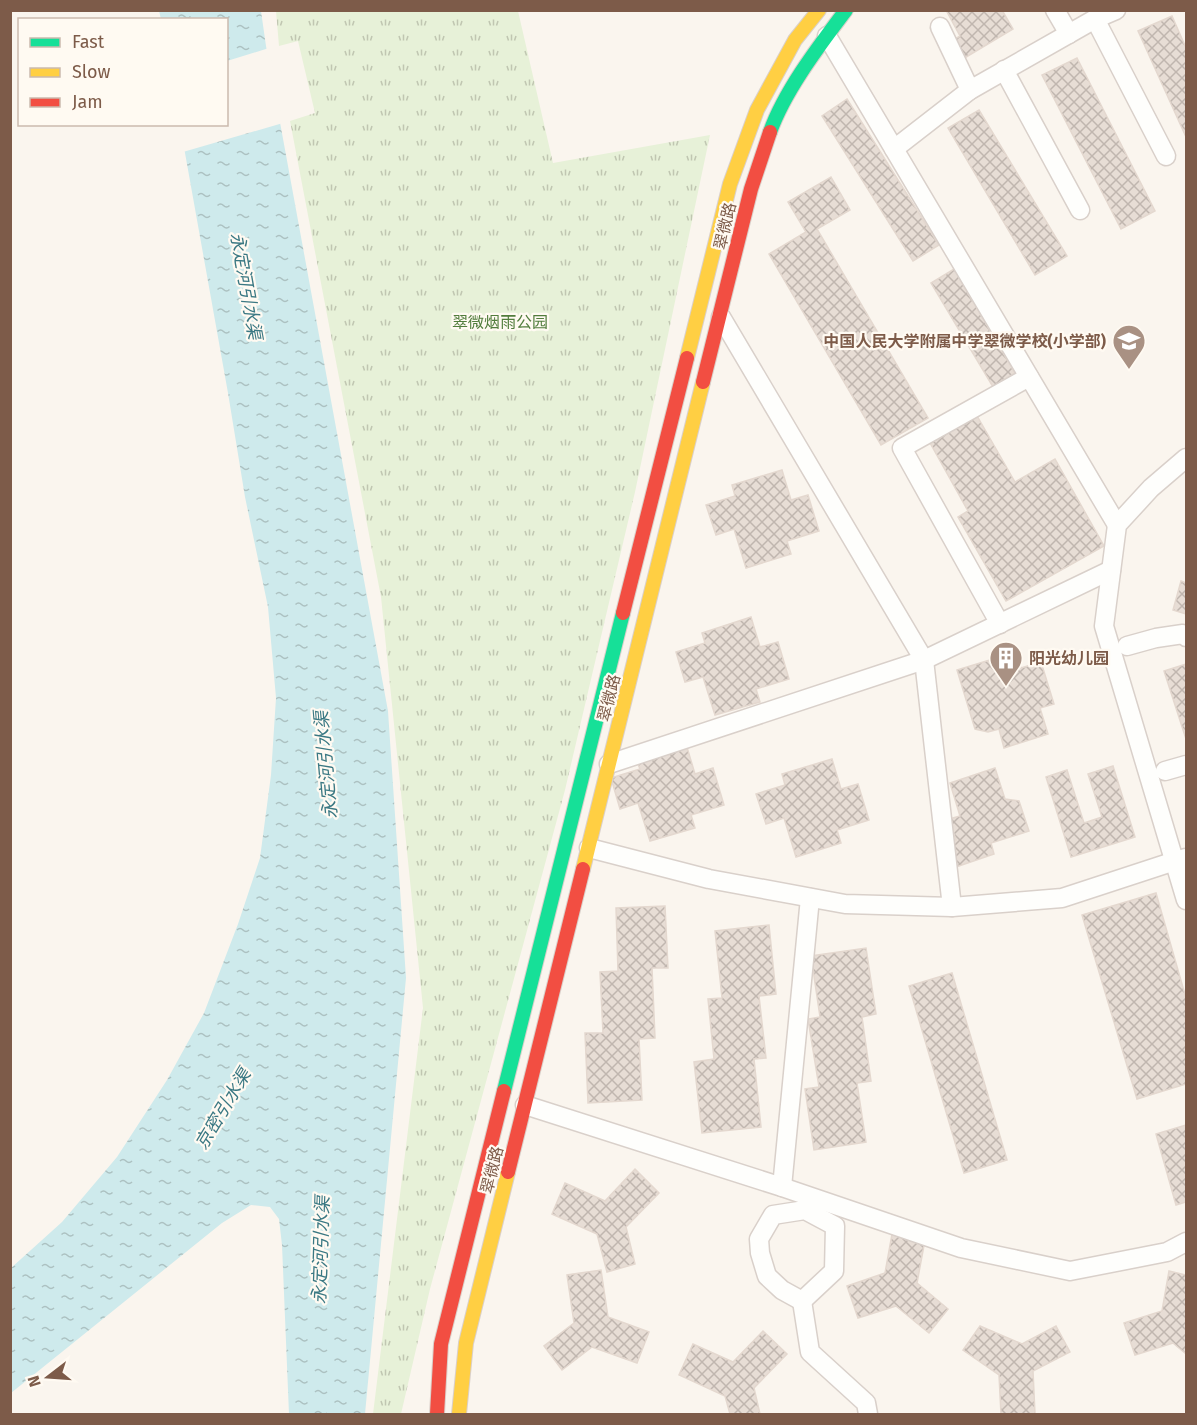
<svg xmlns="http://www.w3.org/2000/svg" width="1197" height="1425" font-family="'Fira Sans','Noto Sans SC',sans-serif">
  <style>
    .park { fill: url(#park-tufts) }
    .water { fill: url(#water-ripples) }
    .pier { fill: #faf5ee }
    .building { fill: url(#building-cross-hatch); stroke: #e4d8cf; stroke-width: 1.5 }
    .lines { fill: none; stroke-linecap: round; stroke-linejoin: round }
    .street-casing { stroke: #d9d0ca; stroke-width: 21 }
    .fast-casing { stroke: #dad0ca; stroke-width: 16 }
    .slow-casing { stroke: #dad0ca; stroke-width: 16 }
    .jam-casing { stroke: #dad0ca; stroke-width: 16 }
    .street { stroke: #fefefc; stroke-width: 18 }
    .fast { stroke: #16e098; stroke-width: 14 }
    .slow { stroke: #ffcf43; stroke-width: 14 }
    .jam { stroke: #f24e42; stroke-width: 14 }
    .labels { text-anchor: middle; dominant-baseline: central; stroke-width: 4.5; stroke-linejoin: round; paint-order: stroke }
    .street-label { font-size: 16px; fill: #7d5b49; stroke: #fffaf2 }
    .park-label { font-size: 16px; fill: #527d3d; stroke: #fffaf2 }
    .poi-label { font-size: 16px; font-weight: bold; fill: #7d5b49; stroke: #fffaf2; text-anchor: end }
    .water-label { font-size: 18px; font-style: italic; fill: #3a7883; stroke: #fffaf2 }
  </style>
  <defs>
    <pattern id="park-tufts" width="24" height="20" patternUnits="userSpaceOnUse" patternTransform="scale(1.5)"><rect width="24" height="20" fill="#e7f1d8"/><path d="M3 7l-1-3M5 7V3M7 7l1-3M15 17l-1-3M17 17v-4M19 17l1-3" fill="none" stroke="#c0c6b1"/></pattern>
    <pattern id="water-ripples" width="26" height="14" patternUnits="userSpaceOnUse" patternTransform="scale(1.5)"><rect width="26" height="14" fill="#ceeaec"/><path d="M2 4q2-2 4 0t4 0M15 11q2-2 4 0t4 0" fill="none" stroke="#acc1c1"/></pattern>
    <pattern id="building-cross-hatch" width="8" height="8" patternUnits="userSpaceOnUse" patternTransform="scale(1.5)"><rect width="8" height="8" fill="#e7ddd5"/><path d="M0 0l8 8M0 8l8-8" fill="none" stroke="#c0b6af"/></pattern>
  </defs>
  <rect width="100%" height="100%" fill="#faf5ee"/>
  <polygon class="park" points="276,11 518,11 553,163 710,135 635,492 565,790 430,1289 401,1414 373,1414 423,1008 381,597 290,121 315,113 298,41 279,46"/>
  <polygon class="water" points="159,11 261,11 266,46 388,711 406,978 365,1414 289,1414 282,1245 279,1219 270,1207 251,1205 222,1223 11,1393 11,1268 62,1222 117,1157 167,1080 204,1013 238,924 260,858 271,775 276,698 268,607 245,497 228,393 180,125 226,124 226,20 161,19"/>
  <polygon class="pier" points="269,48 283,123 183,152 177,124 226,124 227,61"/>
  <g class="building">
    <polygon points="946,10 1002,10 1013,29 963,59 952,41 960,36"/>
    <polygon points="1172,16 1186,48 1186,137 1138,31"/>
    <polygon points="1077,58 1155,211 1121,229 1042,75"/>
    <polygon points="847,99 939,245 913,261 822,116"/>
    <polygon points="979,110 1067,256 1035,275 948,128"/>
    <polygon points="831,177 850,210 817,229 928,418 881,445 769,254 806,232 788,202"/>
    <polygon points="954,269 1015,373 993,387 931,283"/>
    <polygon points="976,414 1015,482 1055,459 1104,546 1006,601 958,517 968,511 929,441"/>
    <polygon points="782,470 791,500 808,495 819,531 787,541 791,554 746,568 734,529 716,535 706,505 735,496 732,485"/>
    <polygon points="1181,581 1186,583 1186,614 1173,610"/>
    <polygon points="751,617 760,647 778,642 789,679 756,689 760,702 715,715 703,677 685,682 676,652 705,643 702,633"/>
    <polygon points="1016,652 1021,668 1041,662 1054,704 1040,708 1048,734 1004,748 999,729 988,732 975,729 957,670"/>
    <polygon points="1186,664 1186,739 1164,671"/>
    <polygon points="686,744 695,774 713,768 724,805 691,815 695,828 650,841 638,803 620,809 611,778 640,769 636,759"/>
    <polygon points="832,759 841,789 858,784 869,820 837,830 841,843 796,857 784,818 766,824 756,794 785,785 782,774"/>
    <polygon points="1113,766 1135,837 1071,857 1046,777 1067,770 1084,823 1102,817 1088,774"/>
    <polygon points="995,768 1005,799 1019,801 1029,831 991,843 994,854 953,868 945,843 956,840 949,819 960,816 950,783"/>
    <polygon points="1156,893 1186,998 1186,1084 1137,1099 1082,915"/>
    <polygon points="665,906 668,968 652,968 655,1038 639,1039 642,1100 588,1103 585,1033 603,1033 600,972 618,971 616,908"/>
    <polygon points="769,925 776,994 759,996 766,1058 754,1059 761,1127 702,1133 694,1062 714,1059 708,999 722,998 715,931"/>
    <polygon points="866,948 876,1014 862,1017 871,1081 857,1083 866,1142 814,1150 805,1089 819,1087 808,1019 820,1017 811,956"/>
    <polygon points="952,973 1007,1160 964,1173 909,986"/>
    <polygon points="1186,1125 1186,1202 1176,1205 1156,1134"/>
    <polygon points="635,1169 659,1193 626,1227 635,1264 607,1272 597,1234 552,1214 565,1183 605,1201"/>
    <polygon points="892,1234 925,1240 917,1283 948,1309 929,1333 896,1306 858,1318 847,1286 885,1273"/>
    <polygon points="601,1270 608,1317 649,1332 637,1363 592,1347 562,1370 544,1346 574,1323 567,1275"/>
    <polygon points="1169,1271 1186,1275 1186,1354 1173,1343 1135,1355 1124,1323 1162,1311"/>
    <polygon points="980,1326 1022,1344 1056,1326 1070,1352 1033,1371 1035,1414 1001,1414 999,1375 963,1350"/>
    <polygon points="763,1331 787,1354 754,1388 760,1414 730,1414 725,1396 679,1375 693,1344 733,1362"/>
  </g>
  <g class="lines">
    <defs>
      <g id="street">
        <polyline points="1055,10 1069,34"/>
        <polyline points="1095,19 1166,156"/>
        <polyline points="940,27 970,90"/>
        <polyline points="827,36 1117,525"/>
        <polyline points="1004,70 1080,210"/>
        <polyline points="894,149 970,90 1095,19 1116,10"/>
        <polyline points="721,317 924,660 952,907"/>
        <polyline points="1186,458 1151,488 1117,525 1104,626 1186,900"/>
        <polyline points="1000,624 902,448 1029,377"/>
        <polyline points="1127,646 1156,638 1183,634 1186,637"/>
        <polyline points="609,764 924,660 1111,570"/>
        <polyline points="1165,771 1186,765"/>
        <polyline points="589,848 709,879 845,904 952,907 1062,898 1175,861 1186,858"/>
        <polyline points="525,1105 782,1187 961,1248 1070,1271 1167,1252 1186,1242"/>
        <polyline points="782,1187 810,898"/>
        <polygon points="805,1210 835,1226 834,1271 802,1301 782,1290 767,1276 760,1253 759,1239 773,1215"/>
        <polyline points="802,1301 810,1352 866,1403 868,1414"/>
      </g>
      <g id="fast">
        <path d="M770,132c15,-42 49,-86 76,-122"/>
        <polyline points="504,1091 623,613"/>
      </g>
      <g id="slow">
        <polyline points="687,358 730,184 757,110 795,40 819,10"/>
        <polyline points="583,869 703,382"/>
        <polyline points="459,1414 466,1343 508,1172"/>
      </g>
      <g id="jam">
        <polyline points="703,382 751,189 770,132"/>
        <polyline points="623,613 687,358"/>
        <polyline points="508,1172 583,869"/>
        <polyline points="437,1414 441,1344 504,1091"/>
      </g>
    </defs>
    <use href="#street" class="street-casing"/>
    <use href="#fast" class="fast-casing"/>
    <use href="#slow" class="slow-casing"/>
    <use href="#jam" class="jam-casing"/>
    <use href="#street" class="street"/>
    <use href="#fast" class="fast"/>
    <use href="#slow" class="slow"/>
    <use href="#jam" class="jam"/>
  </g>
  <defs>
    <symbol id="school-pin" viewBox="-11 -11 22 30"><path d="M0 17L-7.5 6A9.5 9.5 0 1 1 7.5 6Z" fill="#a99183" stroke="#fffaf2"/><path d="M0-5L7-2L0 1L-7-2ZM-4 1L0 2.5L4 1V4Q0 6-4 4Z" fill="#fff"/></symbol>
    <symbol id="building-pin" viewBox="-11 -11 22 30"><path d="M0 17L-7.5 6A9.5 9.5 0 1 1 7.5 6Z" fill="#a99183" stroke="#fffaf2"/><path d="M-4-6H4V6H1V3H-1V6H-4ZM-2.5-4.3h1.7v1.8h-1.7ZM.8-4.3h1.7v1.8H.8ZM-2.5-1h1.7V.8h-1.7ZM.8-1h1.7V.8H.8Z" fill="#fff"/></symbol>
  </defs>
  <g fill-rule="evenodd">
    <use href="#school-pin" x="1110" y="322" width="38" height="52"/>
    <use href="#building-pin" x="987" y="639" width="38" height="52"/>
  </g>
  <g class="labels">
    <g class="street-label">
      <text transform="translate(725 226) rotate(-77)">翠微路</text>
      <text transform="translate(609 698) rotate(-76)">翠微路</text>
      <text transform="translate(492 1170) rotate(-76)">翠微路</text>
    </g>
    <g class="park-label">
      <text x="500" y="322">翠微烟雨公园</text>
    </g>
    <g class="poi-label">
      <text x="1106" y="341">中国人民大学附属中学翠微学校(小学部)</text>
      <text x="1029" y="658" text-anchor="start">阳光幼儿园</text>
    </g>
    <g class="water-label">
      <text transform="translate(246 286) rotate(80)">永定河引水渠</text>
      <text transform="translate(326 765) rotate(-95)">永定河引水渠</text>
      <text transform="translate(223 1109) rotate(-59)">京密引水渠</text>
      <text transform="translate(321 1250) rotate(-88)">永定河引水渠</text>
    </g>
  </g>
  <rect width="1197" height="1425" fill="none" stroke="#7d5b49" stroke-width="24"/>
  <rect x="18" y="18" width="210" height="108" fill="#fffaf2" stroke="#cbbaae" stroke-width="1.5"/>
  <rect x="30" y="38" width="30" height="9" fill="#16e098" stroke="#cbbaae" stroke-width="1.5"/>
  <text x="72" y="48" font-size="18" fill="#7d5b49">Fast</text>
  <rect x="30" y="68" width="30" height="9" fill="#ffcf43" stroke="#cbbaae" stroke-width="1.5"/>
  <text x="72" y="78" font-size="18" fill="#7d5b49">Slow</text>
  <rect x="30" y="98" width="30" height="9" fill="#f24e42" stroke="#cbbaae" stroke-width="1.5"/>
  <text x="72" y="108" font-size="18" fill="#7d5b49">Jam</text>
  <g transform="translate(48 1377) rotate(253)" stroke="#fffaf2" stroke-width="4.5" paint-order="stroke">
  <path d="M0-4.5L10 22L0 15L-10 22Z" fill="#7d5b49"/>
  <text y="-9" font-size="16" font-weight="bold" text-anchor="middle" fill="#7d5b49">N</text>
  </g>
</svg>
